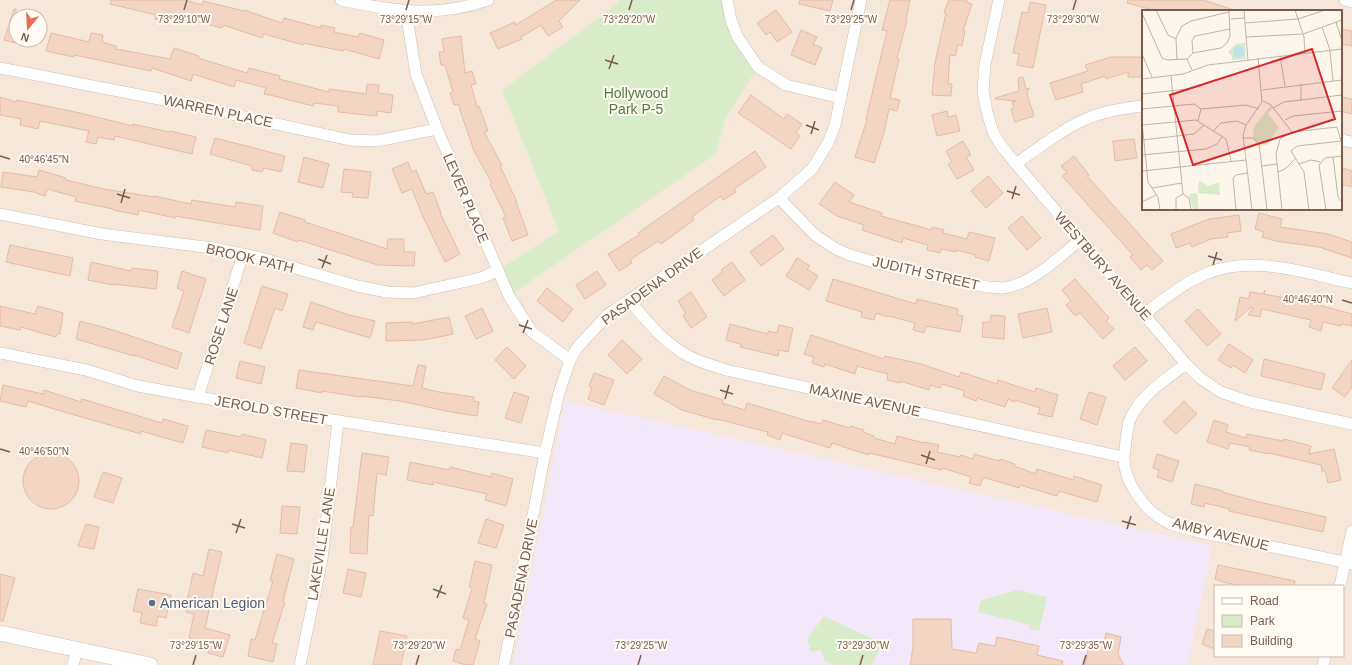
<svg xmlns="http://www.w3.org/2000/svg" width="1352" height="665" font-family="Helvetica,sans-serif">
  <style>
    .residential { fill: #f5e8da; fill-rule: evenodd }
    .education { fill: #f3e8fa }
    .green { fill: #d8ecc9 }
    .building { fill: #f3d5c3; stroke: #e6bba3 }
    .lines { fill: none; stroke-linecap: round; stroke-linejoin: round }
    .street-casing { stroke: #d1beb0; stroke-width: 12 }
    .secondary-casing { stroke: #d6c0b0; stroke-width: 16 }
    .street { stroke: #fff; stroke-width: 11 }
    .secondary { stroke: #fff; stroke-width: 15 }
    .ticks { fill: none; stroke: #7a5c4d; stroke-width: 1.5 }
    .service-dot { fill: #5c6f8a; stroke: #fffaf3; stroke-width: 1.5 }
    .labels { text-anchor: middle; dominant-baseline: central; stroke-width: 4; stroke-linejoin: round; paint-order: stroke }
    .park-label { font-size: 14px; fill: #537a41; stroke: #fffaf3 }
    .street-label { font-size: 14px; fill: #7a5c4d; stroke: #fffaf3 }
    .service-label { font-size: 14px; fill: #4e5e75; stroke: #fffaf3; text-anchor: start }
    .inset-road { fill: none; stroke: #c5b3a7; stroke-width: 1 }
    .view { fill: #d62828; fill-opacity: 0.15; stroke: #d62828; stroke-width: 2 }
    .inset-edge { fill: none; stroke: #7a5c4d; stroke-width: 2 }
    .ticks-label { font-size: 10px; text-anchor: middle; fill: #7a5c4d; stroke: #fffaf3; stroke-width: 4; stroke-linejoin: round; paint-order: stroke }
  </style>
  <rect width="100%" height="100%" fill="#fdf6ec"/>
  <path class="residential" d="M0,0h1352v665h-1352zM1143,11h198v198h-198zM16,16h24v24h-24zM1215,586h128v70h-128z"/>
  <polygon class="education" points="565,401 1212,546 1188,665 513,665"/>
  <g class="green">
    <polygon points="620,0 727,0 734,28 758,67 725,119 716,154 509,296 497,271 559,231 502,90 612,8"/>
    <polygon points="1018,590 1047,597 1039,631 1029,629 1030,625 978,612 981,600"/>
    <polygon points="824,616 882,643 872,665 833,665 825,661 821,650 811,652 807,639"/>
  </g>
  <g class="building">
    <polygon points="111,0 185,0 202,5 203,1 244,11 244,10 282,23 284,18 321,28 321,25 335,28 334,32 358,37 360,33 384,40 379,59 344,49 343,51 303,43 303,45 264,34 262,38 223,25 222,28 182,18 182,19 171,16 169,23 155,19 156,15 110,4"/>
    <polygon points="556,0 580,0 559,21 563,27 548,36 541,25 521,37 522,39 498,49 490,33 515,22 516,25"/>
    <polygon points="800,0 833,0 830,11 799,4"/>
    <polygon points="890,0 910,0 906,20 907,20 897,58 899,59 890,98 900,100 897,111 889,109 884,133 874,163 855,157 867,120 866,119 887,31 882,30"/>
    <polygon points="949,0 967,0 966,2 972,4 963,31 965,31 962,46 958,45 955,56 950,55 948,84 952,84 951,96 932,95 935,63 946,13 944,12"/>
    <polygon points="1128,0 1203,0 1231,9 1230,11 1156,11 1127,3"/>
    <polygon points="1030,2 1046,5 1033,68 1017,65 1019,54 1013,53 1022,12 1028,13"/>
    <polygon points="14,9 16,9 16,43 4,40"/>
    <polygon points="776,10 792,32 777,42 770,32 766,35 757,23"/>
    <polygon points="1341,29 1352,31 1352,46 1341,44"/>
    <polygon points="801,30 817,37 813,44 822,48 815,65 791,55"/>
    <polygon points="51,33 89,42 91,33 103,35 102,42 116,46 116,49 170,59 174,48 199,56 198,58 247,73 249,68 280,76 279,79 329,92 329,89 366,94 367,84 379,85 378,93 393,95 391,113 377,111 377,116 338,112 338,106 314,103 313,106 274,96 264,94 266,88 236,80 234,87 193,74 191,81 152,68 151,71 74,55 74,57 46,51"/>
    <polygon points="461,36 465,73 472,71 476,84 471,85 477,107 479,106 488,131 484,132 502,165 500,166 517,202 516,202 528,235 512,241 503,218 506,217 490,184 492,183 474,151 458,104 454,105 450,93 453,92 445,65 441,65 439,52 444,52 442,39"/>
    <polygon points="1111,57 1143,57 1143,77 1128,77 1128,72 1106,79 1105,76 1081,84 1083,92 1056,100 1050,83 1088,71 1085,65"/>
    <polygon points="1023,77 1026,89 1029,88 1027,94 1034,116 1015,122 1011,109 1014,108 1012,102 1016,101 995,99 995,98 1019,91 1018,78"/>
    <polygon points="751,95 784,119 787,114 802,124 796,133 800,136 791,149 738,113"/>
    <polygon points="0,97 16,102 17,100 80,113 133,126 133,124 169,132 170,131 196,137 192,154 115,136 114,140 98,137 96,144 86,142 89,131 40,121 38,129 20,125 21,119 0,115"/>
    <polygon points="1341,97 1352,99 1352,114 1341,111"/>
    <polygon points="947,111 948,117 956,115 960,131 937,136 932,115"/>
    <polygon points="215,138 285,156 281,172 264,168 262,172 252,170 252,166 210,154"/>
    <polygon points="1134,139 1137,158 1115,161 1113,141"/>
    <polygon points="963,141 971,155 966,157 974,170 957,179 948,164 952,162 946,151"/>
    <polygon points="755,151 766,167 734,189 736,192 723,200 721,196 708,205 692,217 694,220 661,244 658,241 630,260 632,263 619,271 608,254 639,235 638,233"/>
    <polygon points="1074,156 1089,175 1087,176 1163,261 1152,270 1147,265 1141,270 1130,257 1133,255 1062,176 1067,173 1061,166"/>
    <polygon points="304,157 329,164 323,188 298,182"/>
    <polygon points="408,162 412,172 416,170 426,194 433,192 441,213 440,213 460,254 445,262 423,217 412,189 402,193 392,169"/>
    <polygon points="1343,168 1352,171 1352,187 1341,184"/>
    <polygon points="344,169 371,172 368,198 352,197 353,193 341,192"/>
    <polygon points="39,170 66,178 66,180 104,189 154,197 154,196 191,204 192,200 235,207 236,202 263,206 260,230 175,216 175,218 139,210 138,215 113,210 113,209 75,201 76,197 47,189 45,196 34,192 1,187 3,172 37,177"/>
    <polygon points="988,176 1003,193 986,208 971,191"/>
    <polygon points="835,182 854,195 849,202 882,213 881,216 932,230 932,227 944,230 943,233 967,239 969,232 995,238 989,261 975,257 976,255 956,250 956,252 941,249 940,253 927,250 928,245 903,238 902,243 862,230 864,225 837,216 819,204"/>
    <polygon points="280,212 305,220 305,222 387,249 388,239 404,239 404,252 415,252 414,266 378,265 299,240 298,242 273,233"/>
    <polygon points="1259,213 1282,219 1280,227 1328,234 1352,242 1352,258 1319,247 1275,241 1262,237 1264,232 1255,229"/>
    <polygon points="1239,215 1241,231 1227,233 1228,237 1211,239 1192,247 1190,243 1176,248 1171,234 1209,219"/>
    <polygon points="1022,216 1041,238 1027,250 1008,228"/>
    <polygon points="773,235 784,249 761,266 750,252"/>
    <polygon points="10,245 73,258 70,276 6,262"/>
    <polygon points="797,258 810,266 807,269 818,276 809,290 786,276"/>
    <polygon points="91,262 131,271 132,268 158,271 156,289 113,284 113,285 88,280"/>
    <polygon points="732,262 745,280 724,296 712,280 722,272 721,270"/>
    <polygon points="182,271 206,279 189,333 172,327 184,291 177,288"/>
    <polygon points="597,271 606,285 585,299 576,285"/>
    <polygon points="833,279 916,304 917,299 958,309 957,315 963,316 960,332 926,326 924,333 913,330 915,323 889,316 888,317 876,313 874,320 861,317 862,312 826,301"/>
    <polygon points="1075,279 1109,318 1106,321 1114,329 1103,339 1080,313 1075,316 1066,305 1071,301 1062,290"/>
    <polygon points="262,286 288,294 282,311 275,308 261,349 244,343"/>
    <polygon points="547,288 573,309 563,322 537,301"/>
    <polygon points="1265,290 1264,294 1315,304 1352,314 1352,326 1341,324 1341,326 1323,322 1321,331 1309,327 1311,320 1262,309 1260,317 1248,315 1253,308 1251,307 1235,321 1240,297 1249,299 1250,292 1263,294"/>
    <polygon points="691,292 707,317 691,328 683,316 686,314 678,301"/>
    <polygon points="311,302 349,315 375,321 370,338 316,322 313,330 303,327"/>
    <polygon points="0,306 35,314 38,306 63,313 60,334 57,334 56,337 21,327 20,330 0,326"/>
    <polygon points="482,308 493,331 476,339 465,316"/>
    <polygon points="1047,308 1052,332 1023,338 1018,314"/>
    <polygon points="1198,309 1221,334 1207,346 1185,321"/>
    <polygon points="991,315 1005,316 1004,339 982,337 983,322 990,322"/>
    <polygon points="449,317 453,334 424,340 386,341 386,323 412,322 413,324"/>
    <polygon points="80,321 113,330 182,353 177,369 134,355 134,356 76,339"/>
    <polygon points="730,324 768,334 768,331 777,333 779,325 793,328 788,352 779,350 778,356 740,347 741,344 726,340"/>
    <polygon points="811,335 884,359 885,356 921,364 959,377 961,372 997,384 998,380 1035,392 1036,388 1058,395 1052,417 1038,414 1040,408 1015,400 1014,402 1008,399 1005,407 977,398 976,401 963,396 965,391 942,384 940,388 930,385 929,390 900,381 900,383 887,380 888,374 857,366 855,374 825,364 824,367 812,363 814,357 804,354"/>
    <polygon points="622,340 642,359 627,374 608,355"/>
    <polygon points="1229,344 1253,360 1245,373 1233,365 1231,368 1218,360"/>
    <polygon points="507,347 526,366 514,379 495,360"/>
    <polygon points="1135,347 1147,361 1125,380 1113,366"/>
    <polygon points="1264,359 1325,374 1321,390 1261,376"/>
    <polygon points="1352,360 1352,387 1345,397 1332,388"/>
    <polygon points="240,361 265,367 261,384 236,378"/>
    <polygon points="418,365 426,366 422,388 439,392 474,397 474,401 479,402 477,416 451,412 400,401 361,396 360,397 322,391 322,393 296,388 299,370 413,386"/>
    <polygon points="594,373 614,380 604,405 588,399 592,388 589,386"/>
    <polygon points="664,376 690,390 723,400 722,403 745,410 747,403 811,422 811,421 821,424 823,420 849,428 850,426 864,430 863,432 874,436 874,438 895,444 897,436 924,443 924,442 939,445 937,452 960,457 961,455 973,459 974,454 999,461 1000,459 1015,464 1014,466 1036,474 1037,469 1073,480 1074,476 1102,485 1097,502 1059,491 1057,496 1020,485 1019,488 983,477 980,486 969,483 971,477 942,468 942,470 869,453 868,455 832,443 830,448 782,433 780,440 767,435 768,432 717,419 717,420 682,410 654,394"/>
    <polygon points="3,385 43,394 44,390 81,402 82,399 162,423 163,419 188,426 183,443 141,431 141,434 64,412 28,401 26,407 0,401"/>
    <polygon points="514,392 529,397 521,423 505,418"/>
    <polygon points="1089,392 1106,397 1097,425 1080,419"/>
    <polygon points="1184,401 1197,414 1176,434 1163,422"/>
    <polygon points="1214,420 1228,425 1226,432 1246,438 1247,434 1283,441 1284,439 1311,446 1309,454 1334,449 1341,480 1328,483 1325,471 1322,471 1321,465 1269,453 1269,454 1249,450 1250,447 1230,443 1228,449 1207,442"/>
    <polygon points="206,430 241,437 242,434 266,440 262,458 228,450 228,453 202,447"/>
    <polygon points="291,443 307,445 304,472 287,471"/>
    <circle cx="51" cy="481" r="28"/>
    <polygon points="362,453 389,457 386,475 377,473 373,516 369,515 367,554 350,553 351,527 353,527"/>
    <polygon points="1157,454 1179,461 1172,482 1157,477 1159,470 1153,468"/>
    <polygon points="410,462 449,470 450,467 491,477 492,473 513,479 506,506 485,500 487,494 433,482 433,485 407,480"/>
    <polygon points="103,472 122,478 113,503 94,497"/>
    <polygon points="1195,484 1223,491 1222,492 1259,502 1326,517 1323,532 1229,511 1230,509 1205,503 1204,507 1191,504"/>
    <polygon points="282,506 300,507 297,534 280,533"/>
    <polygon points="486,519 504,525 496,548 478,543"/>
    <polygon points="86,524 99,527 94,549 78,546"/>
    <polygon points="209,549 222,552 205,628 230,635 223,657 208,653 211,643 189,638 194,614 186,612 188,602 187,602 193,573 203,576"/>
    <polygon points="277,554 294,559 283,601 285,602 272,643 277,644 273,662 248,656 251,639 255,640 273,581 270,581"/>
    <polygon points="475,561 492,565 484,603 487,604 475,639 480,641 473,665 466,665 453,661 456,649 460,650 469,620 463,618 472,588 469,587"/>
    <polygon points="1218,565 1295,581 1294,586 1240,586 1223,582 1215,579"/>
    <polygon points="348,569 366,573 361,597 343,593"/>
    <polygon points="0,574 15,578 3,621 0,621"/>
    <polygon points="138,589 171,595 166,618 158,616 156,626 140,623 142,613 133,611"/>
    <polygon points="913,619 951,619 952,649 976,653 979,643 995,646 997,637 1039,646 1037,655 1063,661 1062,665 910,665 913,648"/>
    <polygon points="1207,629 1215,631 1215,649 1202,644"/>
    <polygon points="380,631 407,636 401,665 373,665"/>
    <polygon points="1106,633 1121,637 1118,654 1124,665 1085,665 1089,645 1103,647"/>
  </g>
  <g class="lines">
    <defs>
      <g id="street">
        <path d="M341,0c52,11 95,18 147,0"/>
        <polyline points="727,0 731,20 737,36 758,67 786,85 841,98"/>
        <polyline points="999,0 985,64 983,91 987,112 993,132 1000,144 1016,164 1186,364 1200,378 1221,392 1250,402 1352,424"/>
        <polyline points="1345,0 1352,2"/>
        <polyline points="406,11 416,74 437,129 509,296 532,332 570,360"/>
        <polyline points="0,68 190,105 350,140 377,141 437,129"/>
        <polyline points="1341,140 1352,142"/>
        <path d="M1016,164c22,-16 45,-34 70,-45 18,-8 38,-11 57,-13"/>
        <path d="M779,198l36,37 21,14 14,6 34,10 104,22c5,0 10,1 15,1 28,-3 56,-31 77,-48"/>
        <polyline points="0,214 102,234 213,248 261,258 357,286 387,292 413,293 481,278 497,271"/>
        <path d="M629,300c20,24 40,49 70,61 9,3 18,6 27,9l397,87"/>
        <path d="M1144,314c20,-14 40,-32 64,-41 46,-18 98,0 144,10"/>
        <polyline points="0,353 86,370 138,386 198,397 338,421 545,453"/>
        <path d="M1186,364c-20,15 -48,33 -57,58 -2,8 -3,18 -4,27 -6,29 20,64 46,75 18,7 43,11 62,15 40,8 79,16 119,25"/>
        <polyline points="198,397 243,254"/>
        <polyline points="1340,586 1352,531"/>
        <polyline points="73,665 77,650"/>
        <polyline points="300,665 322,559 338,421"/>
        <polyline points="504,665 545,453 559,393 570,360 577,348 607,315 779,198 812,169 828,143 835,125 861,0"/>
        <polyline points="1323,665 1325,656"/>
      </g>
      <polyline id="secondary" points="0,633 150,665"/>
    </defs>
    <use href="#street" class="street-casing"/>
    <use href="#secondary" class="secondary-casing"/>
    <use href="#street" class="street"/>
    <use href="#secondary" class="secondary"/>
  </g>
  <path class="ticks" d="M184,10l3,-10M406,10l3,-10M629,10l3,-10M851,10l3,-10M1073,10l3,-10M605,60l13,4M609,69l5,-14M806,125l13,5M811,134l4,-13M0,156l10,3M1007,191l13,4M117,194l13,4M1012,199l4,-13M121,203l4,-14M1208,256l14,4M318,259l13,5M1213,265l4,-13M322,268l5,-13M1342,300l10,3M519,325l13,4M523,333l5,-13M720,390l13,4M725,399l4,-14M0,449l10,3M921,455l14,5M926,464l4,-13M1122,521l14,4M232,524l13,4M1127,529l4,-13M236,533l5,-14M433,589l13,5M437,598l5,-13M193,665l3,-10M416,665l3,-10M638,665l3,-10M860,665l3,-10M1083,665l3,-10"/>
  <circle class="service-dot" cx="152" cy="603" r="4"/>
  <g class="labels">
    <g class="park-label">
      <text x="636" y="93">Hollywood<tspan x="636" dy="16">Park P-5</tspan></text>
    </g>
    <g class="street-label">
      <text transform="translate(218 111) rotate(12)">WARREN PLACE</text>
      <text transform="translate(466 198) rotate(67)">LEVER PLACE</text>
      <text transform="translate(250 258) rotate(13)">BROOK PATH</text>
      <text transform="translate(1103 266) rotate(49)">WESTBURY AVENUE</text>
      <text transform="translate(926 273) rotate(13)">JUDITH STREET</text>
      <text transform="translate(652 286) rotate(-36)">PASADENA DRIVE</text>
      <text transform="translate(221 326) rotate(-72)">ROSE LANE</text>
      <text transform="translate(865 400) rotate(12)">MAXINE AVENUE</text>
      <text transform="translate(271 410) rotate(10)">JEROLD STREET</text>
      <text transform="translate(1221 534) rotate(14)">AMBY AVENUE</text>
      <text transform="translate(321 544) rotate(-81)">LAKEVILLE LANE</text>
      <text transform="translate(521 578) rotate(-79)">PASADENA DRIVE</text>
    </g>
    <g class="service-label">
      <text x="160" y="603">American Legion</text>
    </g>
  </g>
  <g transform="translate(1142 10)">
    <rect width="200" height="200" fill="#fdf6ec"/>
    <path d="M103,33l1,16 -14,1v-4l-4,-4 8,-8zM129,95l2,3 -5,6 11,13 -12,18 -8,1 -6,-8 1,-11zM57,171l10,5 10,-4 1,13 -22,-2zM55,183l2,17h-6l-4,-16z" fill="#d8ecc9"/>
    <path d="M91 42a6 6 0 1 1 12 0a6 6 0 1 1-12 0Z" fill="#bfe3e8"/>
    <path class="inset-road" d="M14,0l12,25 8,4M102,0l4,51M153,0l9,27 1,16M0,3l20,45 5,2 20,-1M89,9l14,-1M194,12l6,19M103,13l53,-4 27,-9M180,17l8,23M104,27l57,-3 39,-14M188,41l3,30M51,43l-1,-12 3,-5 35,-7M0,44l10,23M138,46l5,30M45,49l6,-6 28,-5 6,-5 3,-7 -1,-26M45,49l5,11M35,50l-1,-22 6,-12 9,-5 38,-9M29,66l12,118 6,4 2,12M0,69l41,-5 25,-9 134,-16M159,74v17M120,80l80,-10M0,84l45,-5M121,91l8,4 21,27M131,98l11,-6 58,-7M0,99l52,-5 7,5 -3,12M59,99l45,-4 13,4M143,110l8,-4 49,-5M0,112l6,60 10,15 2,13M0,115l54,-5 30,19 5,22M71,121l8,-8 16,-2 9,4M101,128h10l6,6 8,66M0,130l52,-6 10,-9M0,145l64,-6 11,-5 5,-7M191,147l5,40 4,5M157,154l12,-4 9,2M120,156l15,-2M0,161l104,-11M136,162l7,-3 10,-10M10,178l30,-5M0,192l14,-7M34,200v-12l7,-4M94,200l-3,-32 3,-3 11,-2M110,200l-9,-75 3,-10 16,-23 -4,-44M140,200l-6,-56 4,-15 12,-7 45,-5 4,14M167,200l-5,-38 -13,-21 6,-5 45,-5M184,200l-7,-45 6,-7 17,-2"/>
    <path class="view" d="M170,39l23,70 -142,46 -23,-70z"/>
    <rect width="200" height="200" class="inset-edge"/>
  </g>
  <g class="ticks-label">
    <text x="184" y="23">73°29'10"W</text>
    <text x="406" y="23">73°29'15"W</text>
    <text x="629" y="23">73°29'20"W</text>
    <text x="851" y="23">73°29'25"W</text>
    <text x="1073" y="23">73°29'30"W</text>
    <text x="44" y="163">40°46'45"N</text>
    <text x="1308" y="303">40°46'40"N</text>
    <text x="44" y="455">40°46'50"N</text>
    <text x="196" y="649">73°29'15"W</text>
    <text x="419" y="649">73°29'20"W</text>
    <text x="641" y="649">73°29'25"W</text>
    <text x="863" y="649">73°29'30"W</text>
    <text x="1086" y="649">73°29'35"W</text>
  </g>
  <rect x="1214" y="585" width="130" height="72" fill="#fffaf3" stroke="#cabbb1"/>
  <rect x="1222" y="598" width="20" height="6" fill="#ffffff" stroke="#cabbb1"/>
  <text x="1250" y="605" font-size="12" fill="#7a5c4d">Road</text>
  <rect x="1222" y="615" width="20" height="12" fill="#d8ecc9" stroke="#cabbb1"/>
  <text x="1250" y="625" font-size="12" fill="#7a5c4d">Park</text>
  <rect x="1222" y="635" width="20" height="12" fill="#f3d5c3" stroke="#cabbb1"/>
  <text x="1250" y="645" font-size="12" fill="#7a5c4d">Building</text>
  <g transform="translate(28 28) rotate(198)"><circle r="19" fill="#fffaf3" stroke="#cabbb1"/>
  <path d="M0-3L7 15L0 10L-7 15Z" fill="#e76f51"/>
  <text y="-6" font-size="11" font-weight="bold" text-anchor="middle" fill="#7a5c4d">N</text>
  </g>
</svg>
